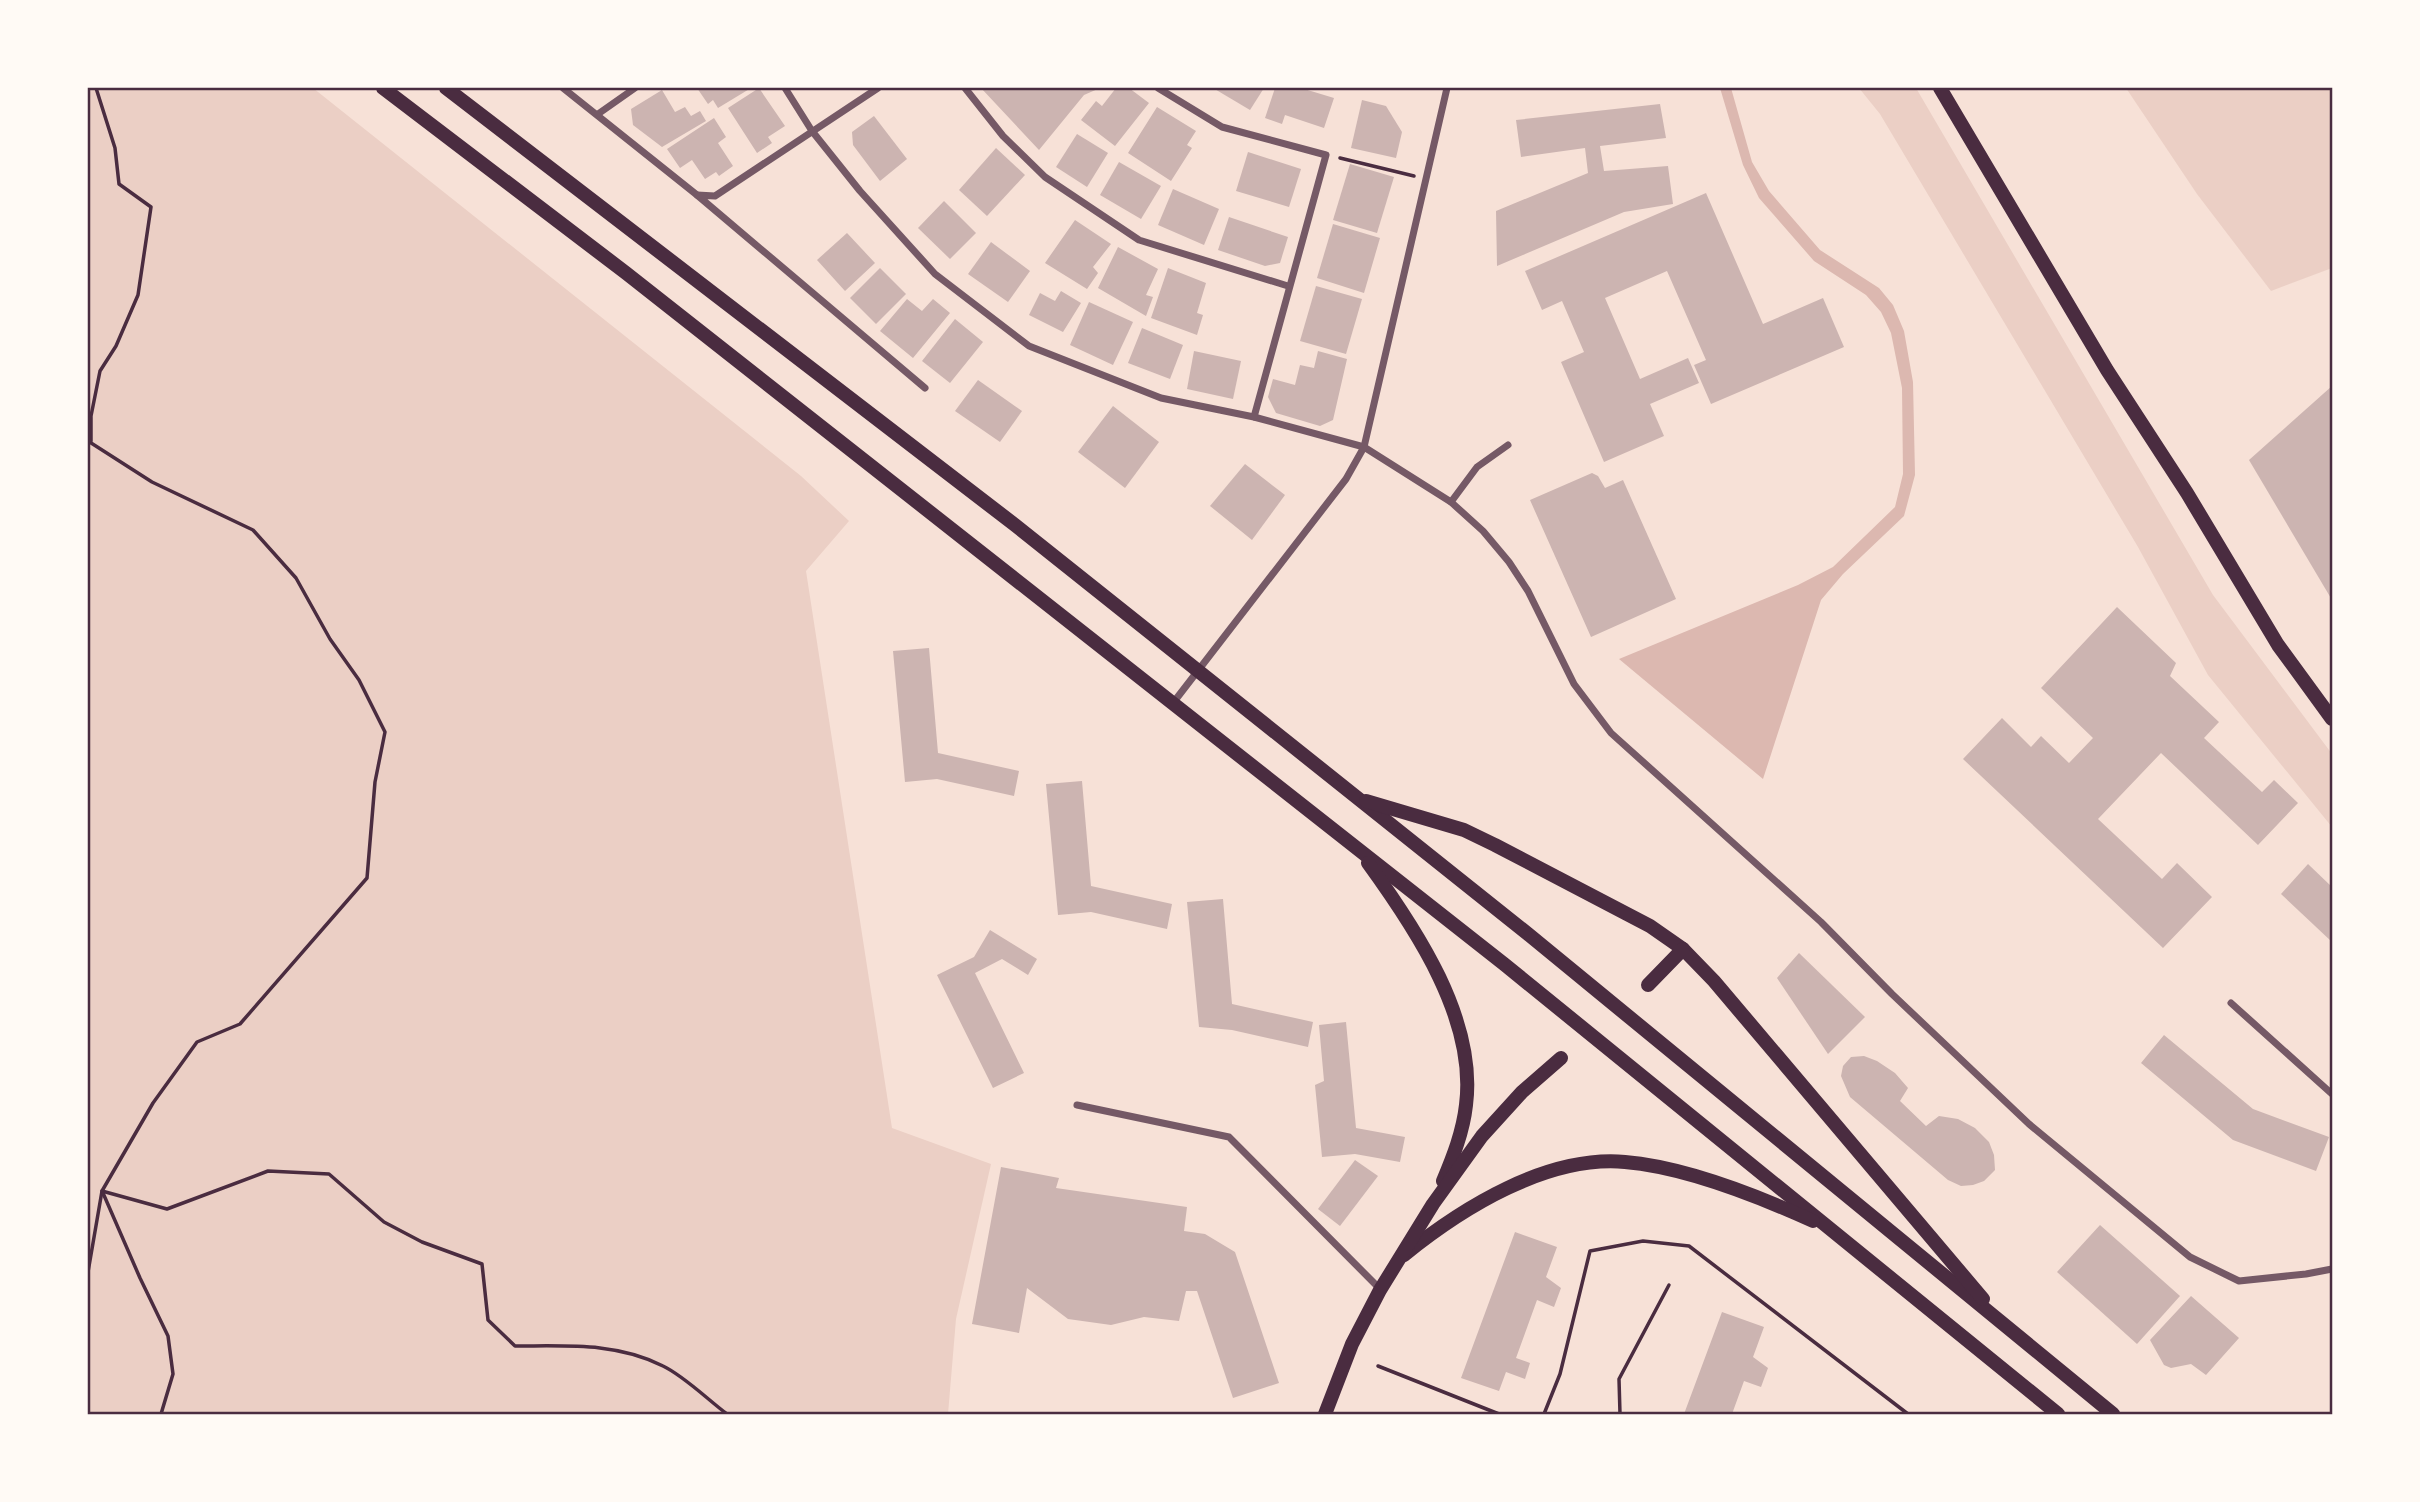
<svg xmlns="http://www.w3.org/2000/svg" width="2420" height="1502" font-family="Barlow,sans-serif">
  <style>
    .green { fill: #ebcfc5 }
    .water { fill: #dcb8b0 }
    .building { fill: #ccb4b1 }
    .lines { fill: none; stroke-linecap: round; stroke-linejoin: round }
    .path { stroke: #4a2c40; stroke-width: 3.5 }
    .minor { stroke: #755966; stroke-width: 7 }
    .secondary { stroke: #4a2c40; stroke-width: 14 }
    .neatline { fill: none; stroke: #4a2c40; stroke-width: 2.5 }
  </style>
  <rect width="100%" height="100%" fill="#f7e1d7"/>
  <g class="green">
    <polygon points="88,88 313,88 801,476 849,521 806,571 892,1128 991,1164 956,1319 948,1414 88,1414"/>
    <polygon points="1859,88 1916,88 2213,595 2332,754 2332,827 2208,675 2138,547 1880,114"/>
    <polygon points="2126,88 2332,88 2332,268 2271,291 2197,194"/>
  </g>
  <polygon class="water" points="1720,88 1731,88 1752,162 1769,191 1820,250 1879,288 1893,305 1904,331 1913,382 1915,475 1904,516 1843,574 1821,600 1763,779 1619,659 1798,585 1833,567 1895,507 1903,474 1902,388 1891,333 1881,312 1866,295 1814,261 1759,198 1743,165"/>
  <g class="building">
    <polygon points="697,88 751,88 718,108 713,100 708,104"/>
    <polygon points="759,88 785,126 768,137 772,143 757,153 728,108"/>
    <polygon points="981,88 1100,88 1084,95 1039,150"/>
    <polygon points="1116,88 1129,88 1149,103 1115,146 1081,120 1096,101 1102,106"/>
    <polygon points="1213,88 1264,88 1250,110"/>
    <polygon points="1275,88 1301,88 1334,98 1324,128 1285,115 1282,124 1265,118"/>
    <polygon points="662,90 675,112 685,107 691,116 700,111 706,121 662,147 633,125 631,109"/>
    <polygon points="1362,100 1386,106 1402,132 1396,158 1351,148"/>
    <polygon points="1660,104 1666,138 1600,146 1604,171 1668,166 1673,204 1624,212 1497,266 1496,211 1588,173 1585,148 1521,157 1516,120"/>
    <polygon points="1157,107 1196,131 1187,145 1192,148 1171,181 1128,153"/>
    <polygon points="874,116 907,159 880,181 853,145 852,132"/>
    <polygon points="714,118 726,137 718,143 733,166 719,176 716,172 705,179 692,160 680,168 667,149"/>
    <polygon points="1077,134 1108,153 1087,187 1056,167"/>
    <polygon points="996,148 1025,175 987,216 959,190"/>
    <polygon points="1248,152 1301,169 1289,207 1236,191"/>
    <polygon points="1119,162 1161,186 1141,219 1100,195"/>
    <polygon points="1350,164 1394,177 1377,233 1333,220"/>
    <polygon points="1173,189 1219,209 1204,245 1158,225"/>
    <polygon points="1706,193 1763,324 1823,298 1844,347 1711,404 1694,365 1706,360 1667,271 1605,298 1640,379 1688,358 1699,383 1650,404 1664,436 1604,462 1561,362 1584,352 1562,301 1542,310 1525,271"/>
    <polygon points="944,201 976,233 950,259 918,228"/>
    <polygon points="1229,217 1288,237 1280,263 1265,266 1218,250"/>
    <polygon points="1075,220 1111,244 1093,267 1098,273 1087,289 1045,263"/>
    <polygon points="1333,224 1380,238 1364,293 1317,278"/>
    <polygon points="847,233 875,263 845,291 817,260"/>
    <polygon points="991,242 1030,271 1008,302 968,274"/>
    <polygon points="1118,247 1158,269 1146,295 1153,297 1146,316 1098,288"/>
    <polygon points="880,268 906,294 876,324 850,298"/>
    <polygon points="1168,268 1206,283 1197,313 1203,315 1197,335 1151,318"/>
    <polygon points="1316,286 1362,299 1346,354 1300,341"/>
    <polygon points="1061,291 1081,303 1063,332 1029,315 1040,293 1055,301"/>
    <polygon points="907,299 922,311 933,299 950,313 913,358 880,331"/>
    <polygon points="1089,302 1133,322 1113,365 1070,345"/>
    <polygon points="955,319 983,342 950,383 922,361"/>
    <polygon points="1142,328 1183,345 1170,379 1128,363"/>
    <polygon points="1194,351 1241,361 1233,399 1187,389"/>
    <polygon points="1318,351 1347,359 1333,420 1320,426 1276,413 1268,397 1273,379 1295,385 1300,365 1314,368"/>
    <polygon points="978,380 1022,411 1000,442 955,411"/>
    <polygon points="2332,386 2332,600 2249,460"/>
    <polygon points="1113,406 1159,442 1125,488 1078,452"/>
    <polygon points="1245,464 1285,495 1252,540 1210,506"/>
    <polygon points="1592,473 1598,476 1605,488 1623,480 1676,599 1591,637 1530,500"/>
    <polygon points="2117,607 2176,663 2170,676 2219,722 2204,738 2262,792 2274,780 2298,803 2258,845 2161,753 2098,819 2162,879 2177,863 2212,897 2163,948 1963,759 2002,718 2031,747 2041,736 2069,763 2093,738 2041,688"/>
    <polygon points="929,648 938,753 1019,771 1014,796 937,779 905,782 893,651"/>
    <polygon points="1082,781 1091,886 1172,904 1167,929 1091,912 1058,915 1046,784"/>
    <polygon points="2308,864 2332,887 2332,942 2281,894"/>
    <polygon points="1223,899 1232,1004 1313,1022 1308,1047 1232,1030 1199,1027 1187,902"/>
    <polygon points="990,930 1037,959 1028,975 1002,959 975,973 1024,1073 993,1088 937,975 974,957"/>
    <polygon points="1799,953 1865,1017 1828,1054 1777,978"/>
    <polygon points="1346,1022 1356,1128 1405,1137 1400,1162 1355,1154 1322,1157 1315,1085 1324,1081 1319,1025"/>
    <polygon points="2164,1035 2253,1109 2329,1137 2316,1171 2233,1140 2141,1063"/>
    <polygon points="1864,1056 1877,1061 1895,1073 1908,1088 1900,1101 1926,1126 1939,1116 1958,1119 1975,1128 1989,1142 1994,1155 1995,1170 1984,1181 1973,1185 1961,1186 1948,1180 1850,1097 1841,1076 1843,1066 1851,1057"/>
    <polygon points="1355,1160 1378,1176 1340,1226 1318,1209"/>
    <polygon points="1001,1167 1059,1178 1056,1188 1187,1207 1184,1231 1205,1234 1235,1252 1279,1383 1233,1398 1197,1291 1186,1291 1179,1321 1144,1317 1111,1325 1068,1319 1027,1288 1019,1333 972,1324"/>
    <polygon points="2100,1225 2180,1296 2137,1344 2057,1272"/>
    <polygon points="1515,1232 1557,1247 1546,1277 1561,1288 1554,1307 1537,1300 1516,1358 1530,1363 1525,1379 1506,1372 1499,1391 1461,1378"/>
    <polygon points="2191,1296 2239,1338 2206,1375 2191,1364 2171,1368 2164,1365 2150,1340"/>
    <polygon points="1722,1312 1764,1327 1753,1357 1768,1368 1761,1387 1744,1381 1732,1414 1684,1414"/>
  </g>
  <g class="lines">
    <g class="path">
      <polyline points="1340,158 1414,176"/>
      <polyline points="88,441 152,482 253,530 296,578 330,639 359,680 385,732 375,782 367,878 240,1024 197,1042 153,1103 102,1191 88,1272"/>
      <polyline points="91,441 91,416 100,371 116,346 138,295 151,207 119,184 115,148 96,88"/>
      <path d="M102,1191l65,18 101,-38 61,3 55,48 38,20 60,22 6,56 27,26c50,0 102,-4 148,20 21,10 44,33 64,48"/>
      <polyline points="103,1193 140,1278 168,1336 173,1374 161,1414"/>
      <polyline points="1378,1366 1499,1414"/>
      <polyline points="1544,1414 1560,1374 1590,1251 1643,1241 1689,1246 1908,1414"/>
      <polyline points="1620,1414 1619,1379 1669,1285"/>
    </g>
    <g class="minor">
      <polyline points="563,88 697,195"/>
      <polyline points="785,88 812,131 860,191 935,274 1029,346 1161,398 1254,417 1364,447 1451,502 1483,531 1509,562 1528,591 1574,684 1611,733 1821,922 1892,994 2029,1124 2190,1257 2239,1281 2306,1274 2332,1269"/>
      <polyline points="878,88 715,196 697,195 925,388"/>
      <polyline points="965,88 1003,136 1045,177 1139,240 1288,286"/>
      <polyline points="1158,88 1222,127 1326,155 1254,417"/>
      <polyline points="598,114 635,88"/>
      <polyline points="1451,502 1477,467 1508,445"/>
      <polyline points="1173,703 1346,479 1364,447 1447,88"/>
      <polyline points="2231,1003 2332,1094"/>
      <polyline points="1077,1105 1229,1137 1380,1289"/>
    </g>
    <g class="secondary">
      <polyline points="383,88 626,273 1504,964 2058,1414"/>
      <polyline points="446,88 1015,525 1251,713 1528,934 2113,1414"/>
      <polyline points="1940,88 2107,370 2187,493 2278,645 2332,719"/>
      <polyline points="1366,801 1464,830 1495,845 1650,926 1683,949 1714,981 1983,1299"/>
      <path d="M1368,863c48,66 109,157 98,242 -3,27 -13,52 -23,76"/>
      <polyline points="1648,985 1683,949"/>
      <path d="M1404,1255c58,-47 143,-100 221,-93 60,5 133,34 188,59"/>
      <polyline points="1325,1414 1352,1344 1380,1290 1433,1204 1482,1136 1522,1092 1561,1058"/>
    </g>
  </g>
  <rect width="2420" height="1502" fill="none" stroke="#fffaf5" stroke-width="178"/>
  <rect x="89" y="89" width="2242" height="1324" class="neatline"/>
</svg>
